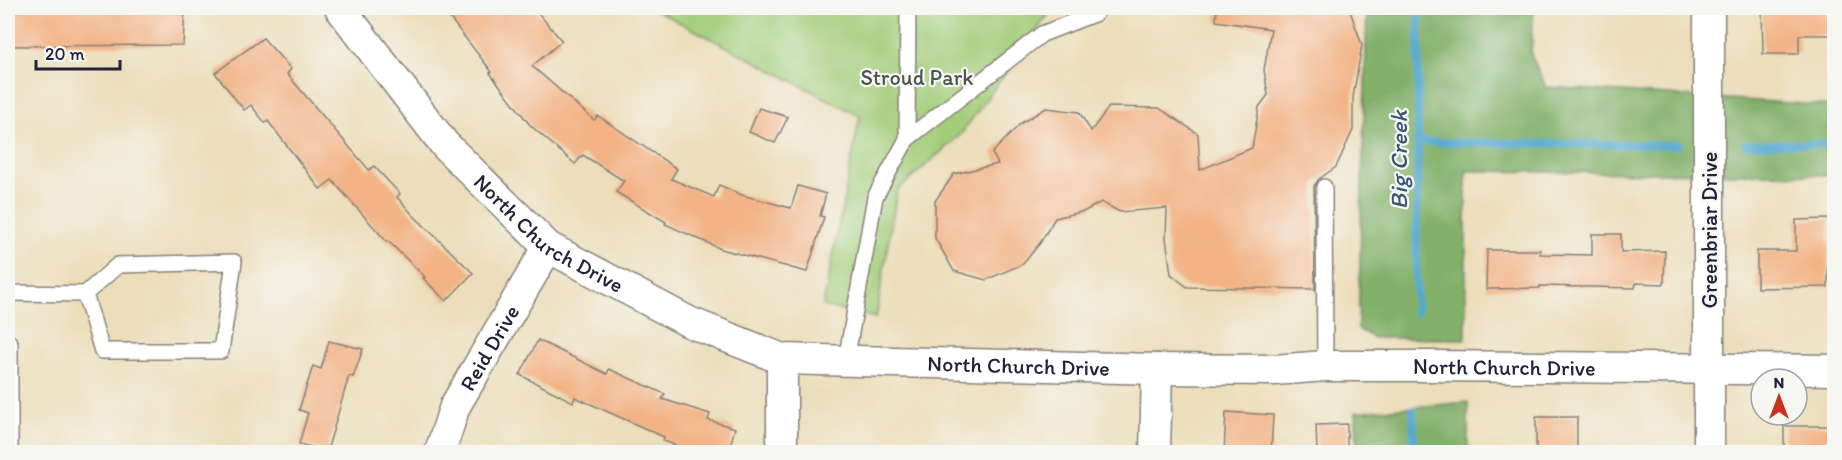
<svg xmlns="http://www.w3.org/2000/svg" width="1842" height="460" font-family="Itim,sans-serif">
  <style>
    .green { fill: #a3cd79; stroke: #62785a; stroke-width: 1.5 }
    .forest { fill: #82b069; stroke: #526952; stroke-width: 1.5 }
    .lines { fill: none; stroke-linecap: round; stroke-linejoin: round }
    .stream { stroke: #53a9cf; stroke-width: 8 }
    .building { fill: #f3b385 }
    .service-casing { stroke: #87807a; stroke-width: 18 }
    .minor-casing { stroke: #87807a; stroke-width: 33 }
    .service { stroke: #fff; stroke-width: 15 }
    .minor { stroke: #fff; stroke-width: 30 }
    .labels { text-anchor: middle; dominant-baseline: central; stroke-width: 4.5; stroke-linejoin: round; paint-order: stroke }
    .park-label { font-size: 22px; fill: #49554e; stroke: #f6f6f2 }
    .street-label { font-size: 22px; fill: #22223b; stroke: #f6f6f2 }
    .water-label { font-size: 24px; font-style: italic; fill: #365876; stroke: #f6f6f2 }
  </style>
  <rect width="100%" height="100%" fill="#f6f6f2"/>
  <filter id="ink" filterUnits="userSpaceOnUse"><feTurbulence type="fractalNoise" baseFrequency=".0167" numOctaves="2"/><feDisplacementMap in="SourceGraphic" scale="12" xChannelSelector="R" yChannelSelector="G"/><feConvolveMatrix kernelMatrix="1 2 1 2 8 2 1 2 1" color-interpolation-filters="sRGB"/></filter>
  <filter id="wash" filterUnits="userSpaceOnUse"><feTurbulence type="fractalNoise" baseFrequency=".008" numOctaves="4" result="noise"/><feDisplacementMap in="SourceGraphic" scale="24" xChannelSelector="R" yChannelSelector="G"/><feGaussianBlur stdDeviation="1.35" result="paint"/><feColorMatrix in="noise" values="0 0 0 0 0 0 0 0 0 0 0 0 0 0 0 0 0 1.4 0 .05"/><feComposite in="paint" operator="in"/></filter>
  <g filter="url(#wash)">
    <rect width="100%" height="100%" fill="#ecdeba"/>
    <polygon class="green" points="652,8 1053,8 961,134 897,191 876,318 823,306 860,116"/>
    <g class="forest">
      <polygon points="1367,8 1534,8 1531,55 1546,87 1834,106 1834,175 1466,171 1466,339 1374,338 1358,329"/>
      <polygon points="1468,402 1468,452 1357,452 1356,412"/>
    </g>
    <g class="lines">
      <g class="stream">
        <polyline points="1417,142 1679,145"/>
        <polyline points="1746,144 1834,144"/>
        <polyline points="1416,313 1419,8"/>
        <polyline points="1413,410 1414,452"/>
      </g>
    </g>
    <g id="blocks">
      <g class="building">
        <polygon points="8,8 185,8 183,45 8,46"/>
        <polygon points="442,8 534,8 562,41 532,66 594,120 598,116 677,169 671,179 714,197 719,185 742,195 791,208 798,186 826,194 820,216 824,217 807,272 721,249 665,224 666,222 616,192 624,181 583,155 575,164 530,125 490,73 492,72"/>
        <polygon points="1217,8 1349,8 1362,45 1353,97 1353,130 1336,167 1319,179 1314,186 1315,289 1187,287 1171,274 1166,238 1167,208 1120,212 1101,202 1085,211 1055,218 1040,243 1023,264 986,280 954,271 935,238 935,201 954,174 998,164 992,153 1021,123 1046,108 1079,112 1091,131 1109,107 1159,108 1198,134 1200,170 1252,148 1259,107 1268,95 1264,70 1271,29 1216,21"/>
        <polygon points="1762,8 1834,8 1834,35 1799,35 1799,54 1763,54"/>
        <polygon points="263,38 291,69 287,74 369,170 374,166 400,194 397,197 412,214 473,273 446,301 423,278 425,277 388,241 387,242 332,180 320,189 268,121 265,123 251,105 244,110 215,73"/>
        <polygon points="759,108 788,117 775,143 749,132"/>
        <polygon points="1829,219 1828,287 1757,288 1757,251 1796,251 1796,220"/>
        <polygon points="1592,234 1621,234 1621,252 1665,251 1664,284 1636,283 1635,288 1540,286 1540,288 1486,289 1487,250 1540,250 1540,254 1592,255"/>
        <polygon points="538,340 607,374 609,369 665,394 662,399 710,414 708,420 735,428 728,453 698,453 663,441 664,437 575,397 573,402 520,375"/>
        <polygon points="329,341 363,349 353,377 349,376 327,451 299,444 308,413 299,410 313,366 321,369"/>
        <polygon points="1226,412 1273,415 1271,453 1224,453"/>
        <rect x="1536" y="417" width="41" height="36"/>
        <polygon points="1347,424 1347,453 1317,453 1316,425"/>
        <polygon points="1784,426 1833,426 1832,453 1784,453"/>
      </g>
    </g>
  </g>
  <g filter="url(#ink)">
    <use href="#blocks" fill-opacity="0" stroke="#87807a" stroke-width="1.5"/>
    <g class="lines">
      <defs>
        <g id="service">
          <polyline points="907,139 908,8"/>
          <polyline points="1324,187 1325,366"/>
          <polyline points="8,293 85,294 118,265 234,262 221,351 102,351 85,294"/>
          <polyline points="8,343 10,343 10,452"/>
          <polyline points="846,361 875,197 907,139 1042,34 1096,13"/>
        </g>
        <g id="minor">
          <path id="s1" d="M340,8l105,137 103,102 141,75 93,37 375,10 117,1 51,-4h107l402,4"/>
          <polyline points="1709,8 1709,452"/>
          <polyline points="782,359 782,452"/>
          <path id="s2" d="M440,452l15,-46 93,-159"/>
          <polyline points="1155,452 1157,369"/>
        </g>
      </defs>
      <use href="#service" class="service-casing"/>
      <use href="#minor" class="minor-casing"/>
      <use href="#service" class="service"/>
      <use href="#minor" class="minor"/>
    </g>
  </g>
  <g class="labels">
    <g class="park-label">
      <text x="917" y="77">Stroud Park</text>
    </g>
    <g class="street-label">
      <text transform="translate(1709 230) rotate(-90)">Greenbriar Drive</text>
      <text stroke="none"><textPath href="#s1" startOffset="310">North Church Drive</textPath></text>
      <text stroke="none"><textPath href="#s2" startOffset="116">Reid Drive</textPath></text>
      <text stroke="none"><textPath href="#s1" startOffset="814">North Church Drive</textPath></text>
      <text stroke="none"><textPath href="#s1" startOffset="1300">North Church Drive</textPath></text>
    </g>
    <g class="water-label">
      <text transform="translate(1398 160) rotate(-90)">Big Creek</text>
    </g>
  </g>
  <rect width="1842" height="460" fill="none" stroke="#f6f6f2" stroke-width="30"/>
  <g transform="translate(1779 397)"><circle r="28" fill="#f6f6f2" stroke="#a1a1a9" stroke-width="1.5"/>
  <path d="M0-4.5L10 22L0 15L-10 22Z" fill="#c8321e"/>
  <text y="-9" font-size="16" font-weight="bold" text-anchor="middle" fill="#22223b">N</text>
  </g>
  <path d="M36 60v9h84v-9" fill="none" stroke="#22223b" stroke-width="3"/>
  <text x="45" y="60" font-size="18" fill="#22223b" stroke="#f6f6f2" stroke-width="4.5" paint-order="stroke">20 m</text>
</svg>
